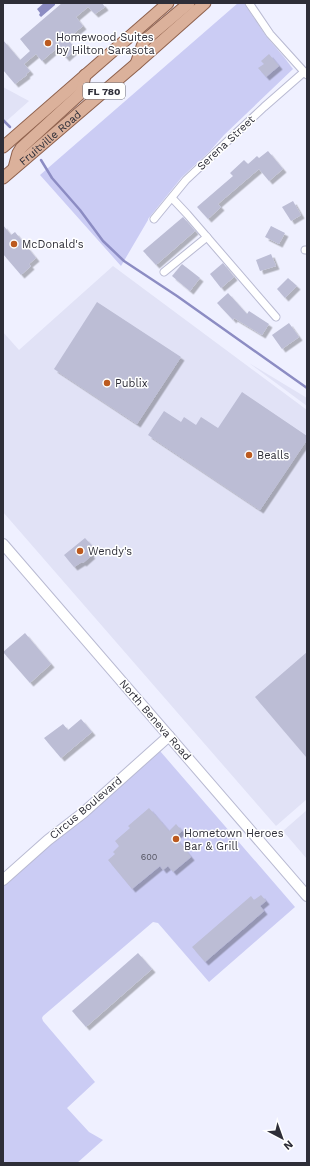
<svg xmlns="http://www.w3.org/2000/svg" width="310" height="1166" font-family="'Work Sans',sans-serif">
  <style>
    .built { fill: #e1e2f6 }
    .green { fill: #cbccf4 }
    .water { fill: #8c8cc3 }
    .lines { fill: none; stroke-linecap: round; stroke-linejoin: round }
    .stream { stroke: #8c8cc3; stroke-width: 2.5 }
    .building { fill: #bcbdd5; filter: url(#shadow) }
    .street-casing { stroke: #b9bad2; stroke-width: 9 }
    .secondary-casing { stroke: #b9bad2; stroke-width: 12 }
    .primary-casing { stroke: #8f614d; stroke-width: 13 }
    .street { stroke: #fff; stroke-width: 7 }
    .secondary { stroke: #fff; stroke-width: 10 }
    .primary { stroke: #dbb19b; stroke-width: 11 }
    .poi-dot { fill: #bc5a1f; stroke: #fff; stroke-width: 1.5 }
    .labels { text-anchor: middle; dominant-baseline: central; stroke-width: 3; stroke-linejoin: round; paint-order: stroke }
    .number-label { font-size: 9px; fill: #52525f }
    .shield { fill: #fff; stroke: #6d6d74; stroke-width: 1 }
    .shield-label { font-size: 10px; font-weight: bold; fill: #2e2e38 }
    .poi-label { font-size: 11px; fill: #2e2e38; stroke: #fff; text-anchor: start }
    .street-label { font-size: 11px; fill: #2e2e38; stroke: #fff }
  </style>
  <defs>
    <filter id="shadow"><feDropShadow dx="3.5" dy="3.5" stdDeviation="0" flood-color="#0004"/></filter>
  </defs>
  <rect width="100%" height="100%" fill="#eff0ff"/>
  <g class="built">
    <polygon points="3,87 29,101 3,124"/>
    <polygon points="113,266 307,410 307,799 276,826 3,512 3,332 19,350"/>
    <polygon points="249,363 307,398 307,406"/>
    <polygon points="307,810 307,859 283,831"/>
  </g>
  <g class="green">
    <polygon points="238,3 244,3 266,36 284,57 293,69 224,135 210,151 182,177 148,219 148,220 121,266 40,175"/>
    <polygon points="160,751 295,907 209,982 158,923 153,922 43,1016 42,1018 43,1021 95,1082 67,1108 89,1132 103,1140 77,1163 3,1163 3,886 51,844 86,817"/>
  </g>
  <polygon class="water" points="44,3 55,3 55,5 41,17 39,15 40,13 37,9"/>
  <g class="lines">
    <g class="stream">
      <polyline points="3,120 10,127"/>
      <polyline points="41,160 52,178 80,210 103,241 124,261 177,296 307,388"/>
    </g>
  </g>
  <g class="building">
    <polygon points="62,3 102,3 105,7 95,14 88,7 76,17 83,26 67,39 76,49 66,58 57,48 42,61 36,54 24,64 30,71 26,74 27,75 15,84 3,70 3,40 20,60 30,51 20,39"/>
    <polygon points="269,54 279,66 266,77 258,68 264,64 261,61"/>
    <polygon points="268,151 283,169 269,181 259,169 218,204 221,207 208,219 197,207 233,176 230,173 244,160 248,164 257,156 259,158"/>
    <polygon points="293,201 301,215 291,221 282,207"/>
    <polygon points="183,217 195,231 156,265 143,251"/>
    <polygon points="3,225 11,235 15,232 36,258 29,264 31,266 21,275 3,254"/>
    <polygon points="271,226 285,233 279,244 265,237"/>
    <polygon points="271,254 276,266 260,271 256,260"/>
    <polygon points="223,263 234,277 221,288 210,274"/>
    <polygon points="182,264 200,278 190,291 172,276"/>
    <polygon points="288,278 297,286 285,298 277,289"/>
    <polygon points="228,293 247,314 249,311 269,324 262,335 234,318 233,320 217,303"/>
    <polygon points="97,302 181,357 137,424 54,369"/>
    <polygon points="289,323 299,337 282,349 272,335"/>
    <polygon points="242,392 307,436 307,440 260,510 148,435 164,411 181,422 184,417 196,425 201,417 218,428"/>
    <polygon points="85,538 95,549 90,554 92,555 83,563 82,562 74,567 64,555"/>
    <polygon points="25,633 51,664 30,683 3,652"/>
    <polygon points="307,652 307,758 255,697"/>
    <polygon points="81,719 92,732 61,758 44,738 63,724 68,730"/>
    <polygon points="149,808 169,831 176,824 182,831 175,837 191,857 173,872 168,866 163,870 160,866 132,889 108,860 115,854 113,852 119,846 115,841 130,828 128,826"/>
    <polygon points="261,895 266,901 260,906 264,911 205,962 192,947 251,896 254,900"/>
    <polygon points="138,953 152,969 86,1027 72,1011"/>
  </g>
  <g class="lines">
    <defs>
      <g id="street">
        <polyline points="249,3 270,34 307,75"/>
        <polyline points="172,198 187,214 276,317"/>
        <polyline points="154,219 186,180 264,107 304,72"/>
        <polyline points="305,250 307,250"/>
        <polyline points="164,272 207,237"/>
      </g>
      <g id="secondary">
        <polyline points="3,544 307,896"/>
        <polyline points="3,880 48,840 83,813 169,736"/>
      </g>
      <g id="primary">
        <polyline points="136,64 144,41 189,3"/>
        <polyline points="3,147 168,3"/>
        <polyline points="14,168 18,153 21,148 80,94 82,90 85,75"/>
        <path id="s1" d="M3,178l133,-114 69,-61"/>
      </g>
    </defs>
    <use href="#street" class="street-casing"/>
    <use href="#secondary" class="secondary-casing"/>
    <use href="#primary" class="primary-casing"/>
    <use href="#street" class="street"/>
    <use href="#secondary" class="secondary"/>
    <use href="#primary" class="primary"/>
  </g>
  <g class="poi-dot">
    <circle cx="48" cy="43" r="4"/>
    <circle cx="14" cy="244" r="4"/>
    <circle cx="107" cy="383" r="4"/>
    <circle cx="249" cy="455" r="4"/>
    <circle cx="80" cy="551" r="4"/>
    <circle cx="176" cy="839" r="4"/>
  </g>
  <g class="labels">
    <g class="number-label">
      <text x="149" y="857">600</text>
    </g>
    <rect class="shield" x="83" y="83" width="42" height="16" rx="3"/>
    <g class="shield-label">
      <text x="104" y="91">FL 780</text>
    </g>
    <g class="poi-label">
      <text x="56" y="37">Homewood Suites<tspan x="56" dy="13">by Hilton Sarasota</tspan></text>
      <text x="22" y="244">McDonald's</text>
      <text x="115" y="383">Publix</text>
      <text x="257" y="455">Bealls</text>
      <text x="88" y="551">Wendy's</text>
      <text x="184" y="833">Hometown Heroes<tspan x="184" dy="13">Bar &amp; Grill</tspan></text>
    </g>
    <g class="street-label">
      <text stroke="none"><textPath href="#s1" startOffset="62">Fruitville Road</textPath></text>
      <text transform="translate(226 143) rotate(-43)">Serena Street</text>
      <text transform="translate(155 720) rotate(49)">North Beneva Road</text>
      <text transform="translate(86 808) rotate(-40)">Circus Boulevard</text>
    </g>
  </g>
  <rect width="310" height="1166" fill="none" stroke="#2e2e38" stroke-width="8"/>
  <g transform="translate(282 1138) rotate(139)" stroke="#ffffff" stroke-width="3" paint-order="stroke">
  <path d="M0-3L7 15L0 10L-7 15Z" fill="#2e2e38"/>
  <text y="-6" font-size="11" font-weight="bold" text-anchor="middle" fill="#2e2e38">N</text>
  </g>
</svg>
